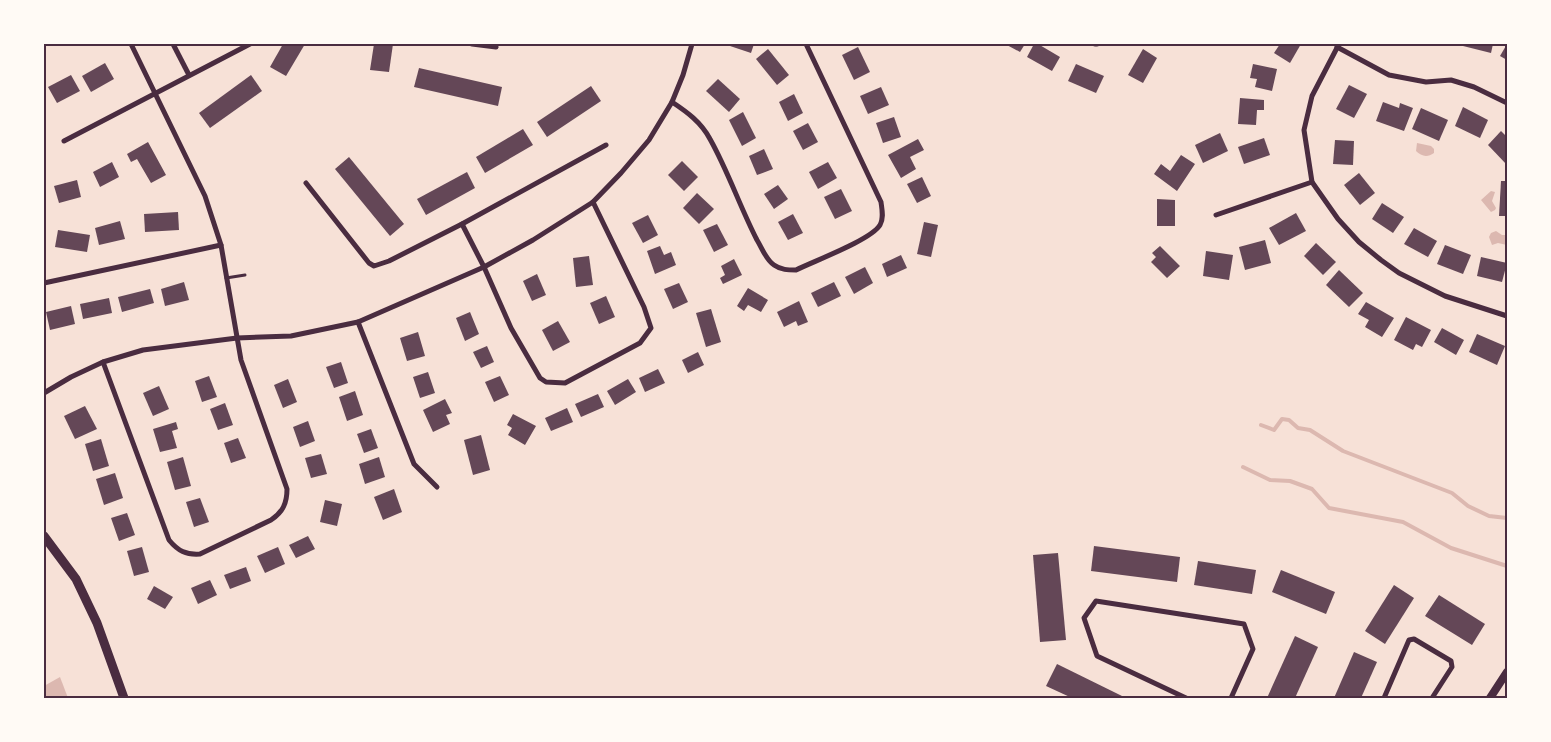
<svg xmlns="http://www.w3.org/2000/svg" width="1551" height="742" font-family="'Playfair Display',serif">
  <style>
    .water { fill: #dcb8b0 }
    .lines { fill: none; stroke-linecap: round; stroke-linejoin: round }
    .stream { stroke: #dcb8b0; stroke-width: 4 }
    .building { fill: #644757 }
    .service { stroke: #4a2c40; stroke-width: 3 }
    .minor { stroke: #4a2c40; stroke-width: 5 }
    .tertiary { stroke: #4a2c40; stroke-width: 8 }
    .secondary { stroke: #4a2c40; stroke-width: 9 }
    .neatline { fill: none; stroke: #4a2c40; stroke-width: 2 }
  </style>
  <rect width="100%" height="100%" fill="#f7e1d7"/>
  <g class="water">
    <path d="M1417,143l14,3 3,3v4c-7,5 -13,3 -18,-2z"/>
    <polygon points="1491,191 1495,192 1492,201 1496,208 1495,210 1491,212 1481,200"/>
    <polygon points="1496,231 1502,235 1507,235 1507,245 1498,243 1492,245 1489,237 1491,233"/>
    <polygon points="60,677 68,698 44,698 44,686"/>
  </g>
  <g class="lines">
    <g class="stream">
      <polyline points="1261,425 1274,430 1282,419 1289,420 1298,428 1310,430 1343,451 1452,493 1468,506 1489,516 1507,518"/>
      <polyline points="1243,467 1270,480 1290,481 1312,489 1329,508 1403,522 1451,548 1507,566"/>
    </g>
  </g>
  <g class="building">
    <polygon points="283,44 305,44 286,76 270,67"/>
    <polygon points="374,44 393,44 389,72 370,70"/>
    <polygon points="724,44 754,44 751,53"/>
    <polygon points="1005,44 1025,44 1020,52"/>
    <polygon points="1034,44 1038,44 1060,57 1052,71 1027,57"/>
    <polygon points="1280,44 1301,44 1290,63 1274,53"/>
    <polygon points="1464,44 1493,44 1491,53 1463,46"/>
    <polygon points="1507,44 1507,60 1500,56"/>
    <polygon points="858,47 870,72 854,80 842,55"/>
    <polygon points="768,49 789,75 777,85 756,59"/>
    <polygon points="1143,49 1157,58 1143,83 1128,75"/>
    <polygon points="105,63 114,79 91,92 82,76"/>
    <polygon points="1076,64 1104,76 1096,93 1068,81"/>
    <polygon points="1253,64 1277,69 1272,91 1255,87 1257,79 1250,78"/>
    <polygon points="419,68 502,87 498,106 414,87"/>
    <polygon points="71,75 80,91 57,103 48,87"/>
    <polygon points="251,75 262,91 210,128 199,113"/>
    <polygon points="718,79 740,99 729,112 706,91"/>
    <polygon points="1349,85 1367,94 1354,118 1336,109"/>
    <polygon points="591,86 601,101 547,137 537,122"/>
    <polygon points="881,87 889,105 868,114 860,96"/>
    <polygon points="794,94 803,113 788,121 779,102"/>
    <polygon points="1240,98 1264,100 1264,110 1257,110 1256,125 1238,124"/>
    <polygon points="1383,102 1399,108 1400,103 1413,108 1404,131 1376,121"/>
    <polygon points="1463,107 1488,120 1480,138 1455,126"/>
    <polygon points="1421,108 1448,120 1439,141 1412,129"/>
    <polygon points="743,112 756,138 742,146 729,120"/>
    <polygon points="894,117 901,137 883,143 876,123"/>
    <polygon points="808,123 818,142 803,150 793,131"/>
    <polygon points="523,129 533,145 485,173 476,157"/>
    <polygon points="1501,131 1507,137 1507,165 1488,145"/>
    <polygon points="1220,133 1228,151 1203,163 1195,145"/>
    <polygon points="1264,138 1270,155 1244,164 1238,147"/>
    <polygon points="918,139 924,150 910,157 916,169 901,178 888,155"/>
    <polygon points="1335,140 1354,141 1353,165 1333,164"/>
    <polygon points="148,142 166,175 151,183 137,159 131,162 127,154"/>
    <polygon points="764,149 773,169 757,175 749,156"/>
    <polygon points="1181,155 1195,164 1177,191 1154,174 1161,164 1170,171"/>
    <polygon points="349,157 404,224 390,236 335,169"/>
    <polygon points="682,161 698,177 684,191 668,175"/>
    <polygon points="112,162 119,177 100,187 93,172"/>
    <polygon points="828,162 837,178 818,189 809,172"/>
    <polygon points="467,172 475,188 426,215 417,199"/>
    <polygon points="1359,173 1375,193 1360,205 1344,185"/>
    <polygon points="922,177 931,196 917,203 907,184"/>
    <polygon points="77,180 81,197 59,203 54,186"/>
    <polygon points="1501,181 1507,181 1507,216 1499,216"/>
    <polygon points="778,185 788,199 774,209 764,194"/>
    <polygon points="841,189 852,211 835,219 824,197"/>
    <polygon points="697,193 714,209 699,224 683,208"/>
    <polygon points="1157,199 1175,200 1175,226 1157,226"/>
    <polygon points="1382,203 1404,217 1393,233 1372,219"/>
    <polygon points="178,212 179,230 145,232 144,214"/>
    <polygon points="1296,213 1306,231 1279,245 1269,228"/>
    <polygon points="793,214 803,233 788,240 778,222"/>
    <polygon points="648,215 658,235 643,243 632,223"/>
    <polygon points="120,221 125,239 99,245 95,228"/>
    <polygon points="924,222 938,225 931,257 917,254"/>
    <polygon points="717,224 728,245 714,252 703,230"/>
    <polygon points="1414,228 1437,241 1428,257 1404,244"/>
    <polygon points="58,230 90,235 87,252 55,247"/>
    <polygon points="1265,240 1271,263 1245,270 1239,247"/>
    <polygon points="1316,243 1336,262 1323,275 1304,256"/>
    <polygon points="1445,245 1471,255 1463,274 1437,264"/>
    <polygon points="660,246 664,255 671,252 676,265 655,274 647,251"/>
    <polygon points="1160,246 1180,266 1167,278 1151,262 1156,257 1152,253"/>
    <polygon points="1206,251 1233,255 1229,280 1203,276"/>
    <polygon points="901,255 907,268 887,277 882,264"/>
    <polygon points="589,256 593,285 576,287 573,258"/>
    <polygon points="1481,257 1507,263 1502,282 1477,276"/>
    <polygon points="734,259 742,275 723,284 720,278 725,275 721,266"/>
    <polygon points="865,267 873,283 854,294 845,277"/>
    <polygon points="1339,270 1363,293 1349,307 1326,285"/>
    <polygon points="537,274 546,295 532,301 523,281"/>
    <polygon points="184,282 189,300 165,306 161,289"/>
    <polygon points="834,282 841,296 818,307 811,293"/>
    <polygon points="679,283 688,302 673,309 664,289"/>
    <polygon points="748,288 768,300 761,312 748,305 744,311 737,306"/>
    <polygon points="150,289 154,303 122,312 118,297"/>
    <polygon points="606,296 615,317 599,324 590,303"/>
    <polygon points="109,298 112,313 83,319 80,304"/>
    <polygon points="799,301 808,322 798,326 796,321 784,327 777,312"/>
    <polygon points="1366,302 1394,318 1382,337 1365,327 1369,320 1358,314"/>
    <polygon points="71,306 75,324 50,330 46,312"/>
    <polygon points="711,309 721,342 706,347 696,313"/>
    <polygon points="470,312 479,334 465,341 456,318"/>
    <polygon points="1406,317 1431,330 1422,347 1416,344 1413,350 1394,340"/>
    <polygon points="558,321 570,342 553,351 542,330"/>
    <polygon points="1442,328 1464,340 1456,355 1434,342"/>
    <polygon points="418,332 425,356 407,361 400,338"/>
    <polygon points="1477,334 1505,346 1497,365 1469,352"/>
    <polygon points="487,346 494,362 481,368 473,352"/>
    <polygon points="698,352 704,365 688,373 682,360"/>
    <polygon points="341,362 348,383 334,388 326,367"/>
    <polygon points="658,369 665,383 645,392 639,378"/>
    <polygon points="428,372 435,393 420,398 413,377"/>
    <polygon points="209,376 217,397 202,402 195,381"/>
    <polygon points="500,376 509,395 494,402 485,382"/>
    <polygon points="288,379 297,402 283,408 274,385"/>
    <polygon points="628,379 636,392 615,405 607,391"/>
    <polygon points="159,386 169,409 153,416 143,393"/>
    <polygon points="355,391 363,415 347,421 339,397"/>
    <polygon points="598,394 604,407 581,417 575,404"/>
    <polygon points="445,399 452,413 446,415 450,424 433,432 423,410"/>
    <polygon points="225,403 233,425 218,430 210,409"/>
    <polygon points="85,406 97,429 75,439 64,416"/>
    <polygon points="567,408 573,422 551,431 545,418"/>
    <polygon points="513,414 536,426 525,445 508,435 512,428 507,425"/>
    <polygon points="308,421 315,441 300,447 293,427"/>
    <polygon points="176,422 178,429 172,431 177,448 160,452 153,429"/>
    <polygon points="371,429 378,448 364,453 357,434"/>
    <polygon points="481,435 490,470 473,475 464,440"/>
    <polygon points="238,438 246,458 231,463 224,443"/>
    <polygon points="101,439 109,466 93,471 85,444"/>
    <polygon points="321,454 327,474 311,478 305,458"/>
    <polygon points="183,457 191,486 175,490 167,462"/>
    <polygon points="379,457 385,477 365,484 359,464"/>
    <polygon points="115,473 123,498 104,505 96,479"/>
    <polygon points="394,489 402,512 383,520 374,497"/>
    <polygon points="200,498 209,522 194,527 186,502"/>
    <polygon points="325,500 342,504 337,526 320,522"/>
    <polygon points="127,513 135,535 119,541 111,518"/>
    <polygon points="308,536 315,549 296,558 289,545"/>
    <polygon points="1094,546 1180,557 1177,582 1091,571"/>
    <polygon points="142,547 149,572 134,576 127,551"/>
    <polygon points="278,547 285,564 265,573 257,556"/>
    <polygon points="1058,553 1066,640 1040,642 1033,555"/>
    <polygon points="1198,561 1256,570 1252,594 1194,585"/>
    <polygon points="246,567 251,581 230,589 224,575"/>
    <polygon points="1281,570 1335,592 1326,614 1272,592"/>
    <polygon points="210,580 217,595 198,604 191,588"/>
    <polygon points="1394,585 1414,598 1385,644 1365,631"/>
    <polygon points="154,586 173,597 165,609 147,599"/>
    <polygon points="1439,595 1485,624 1472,645 1425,616"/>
    <polygon points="1295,636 1318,647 1295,698 1267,698"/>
    <polygon points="1354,652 1377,662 1361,698 1334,698"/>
    <polygon points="1057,664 1122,696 1121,698 1072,698 1046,686"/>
  </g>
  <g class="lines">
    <polyline class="service" points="226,278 245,275"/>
    <g class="minor">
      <polyline points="173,44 189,75"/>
      <polyline points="472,44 496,47"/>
      <polyline points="1095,44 1097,44"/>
      <polyline points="1339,44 1312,96 1304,130 1312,182 1338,219 1359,242 1381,260 1399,273 1445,296 1507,316"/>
      <polyline points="1337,47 1389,75 1426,82 1451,80 1474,87 1507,103"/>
      <path d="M672,102c15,10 29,20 38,37 18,32 30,68 47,101 5,8 9,20 17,25 7,5 14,5 22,5 18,-9 75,-30 84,-45 4,-7 2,-15 1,-23l-75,-158"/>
      <polyline points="64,141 250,44"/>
      <polyline points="306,183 369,263 374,266 389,261 462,224 606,145"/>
      <polyline points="1216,215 1312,182"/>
      <polyline points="462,224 484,267 511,328 540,378 546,382 565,383 640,343 651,328 644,307 593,202"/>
      <polyline points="44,283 221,245"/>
      <polyline points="358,322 414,464 437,487"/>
      <path d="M103,362l66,178c9,11 17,15 31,14l71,-34c12,-8 16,-17 16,-31l-46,-129 -20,-115 -16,-49 -74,-152"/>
      <polyline points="44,393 71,377 103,362 143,350 237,338 291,336 358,322 484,267 533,240 593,202 621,173 649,140 672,102 683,75 692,44"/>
      <polyline points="1186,698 1097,656 1084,618 1096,601 1244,624 1253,649 1231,698"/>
      <polyline points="1384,698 1409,640 1414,639 1451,661 1452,667 1432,698"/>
    </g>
    <polyline class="tertiary" points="1490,698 1507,672"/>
    <polyline class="secondary" points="44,536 76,579 97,623 124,698"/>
  </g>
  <rect width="1551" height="742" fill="none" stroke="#fffaf5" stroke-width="90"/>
  <rect x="45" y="45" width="1461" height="652" class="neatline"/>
</svg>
